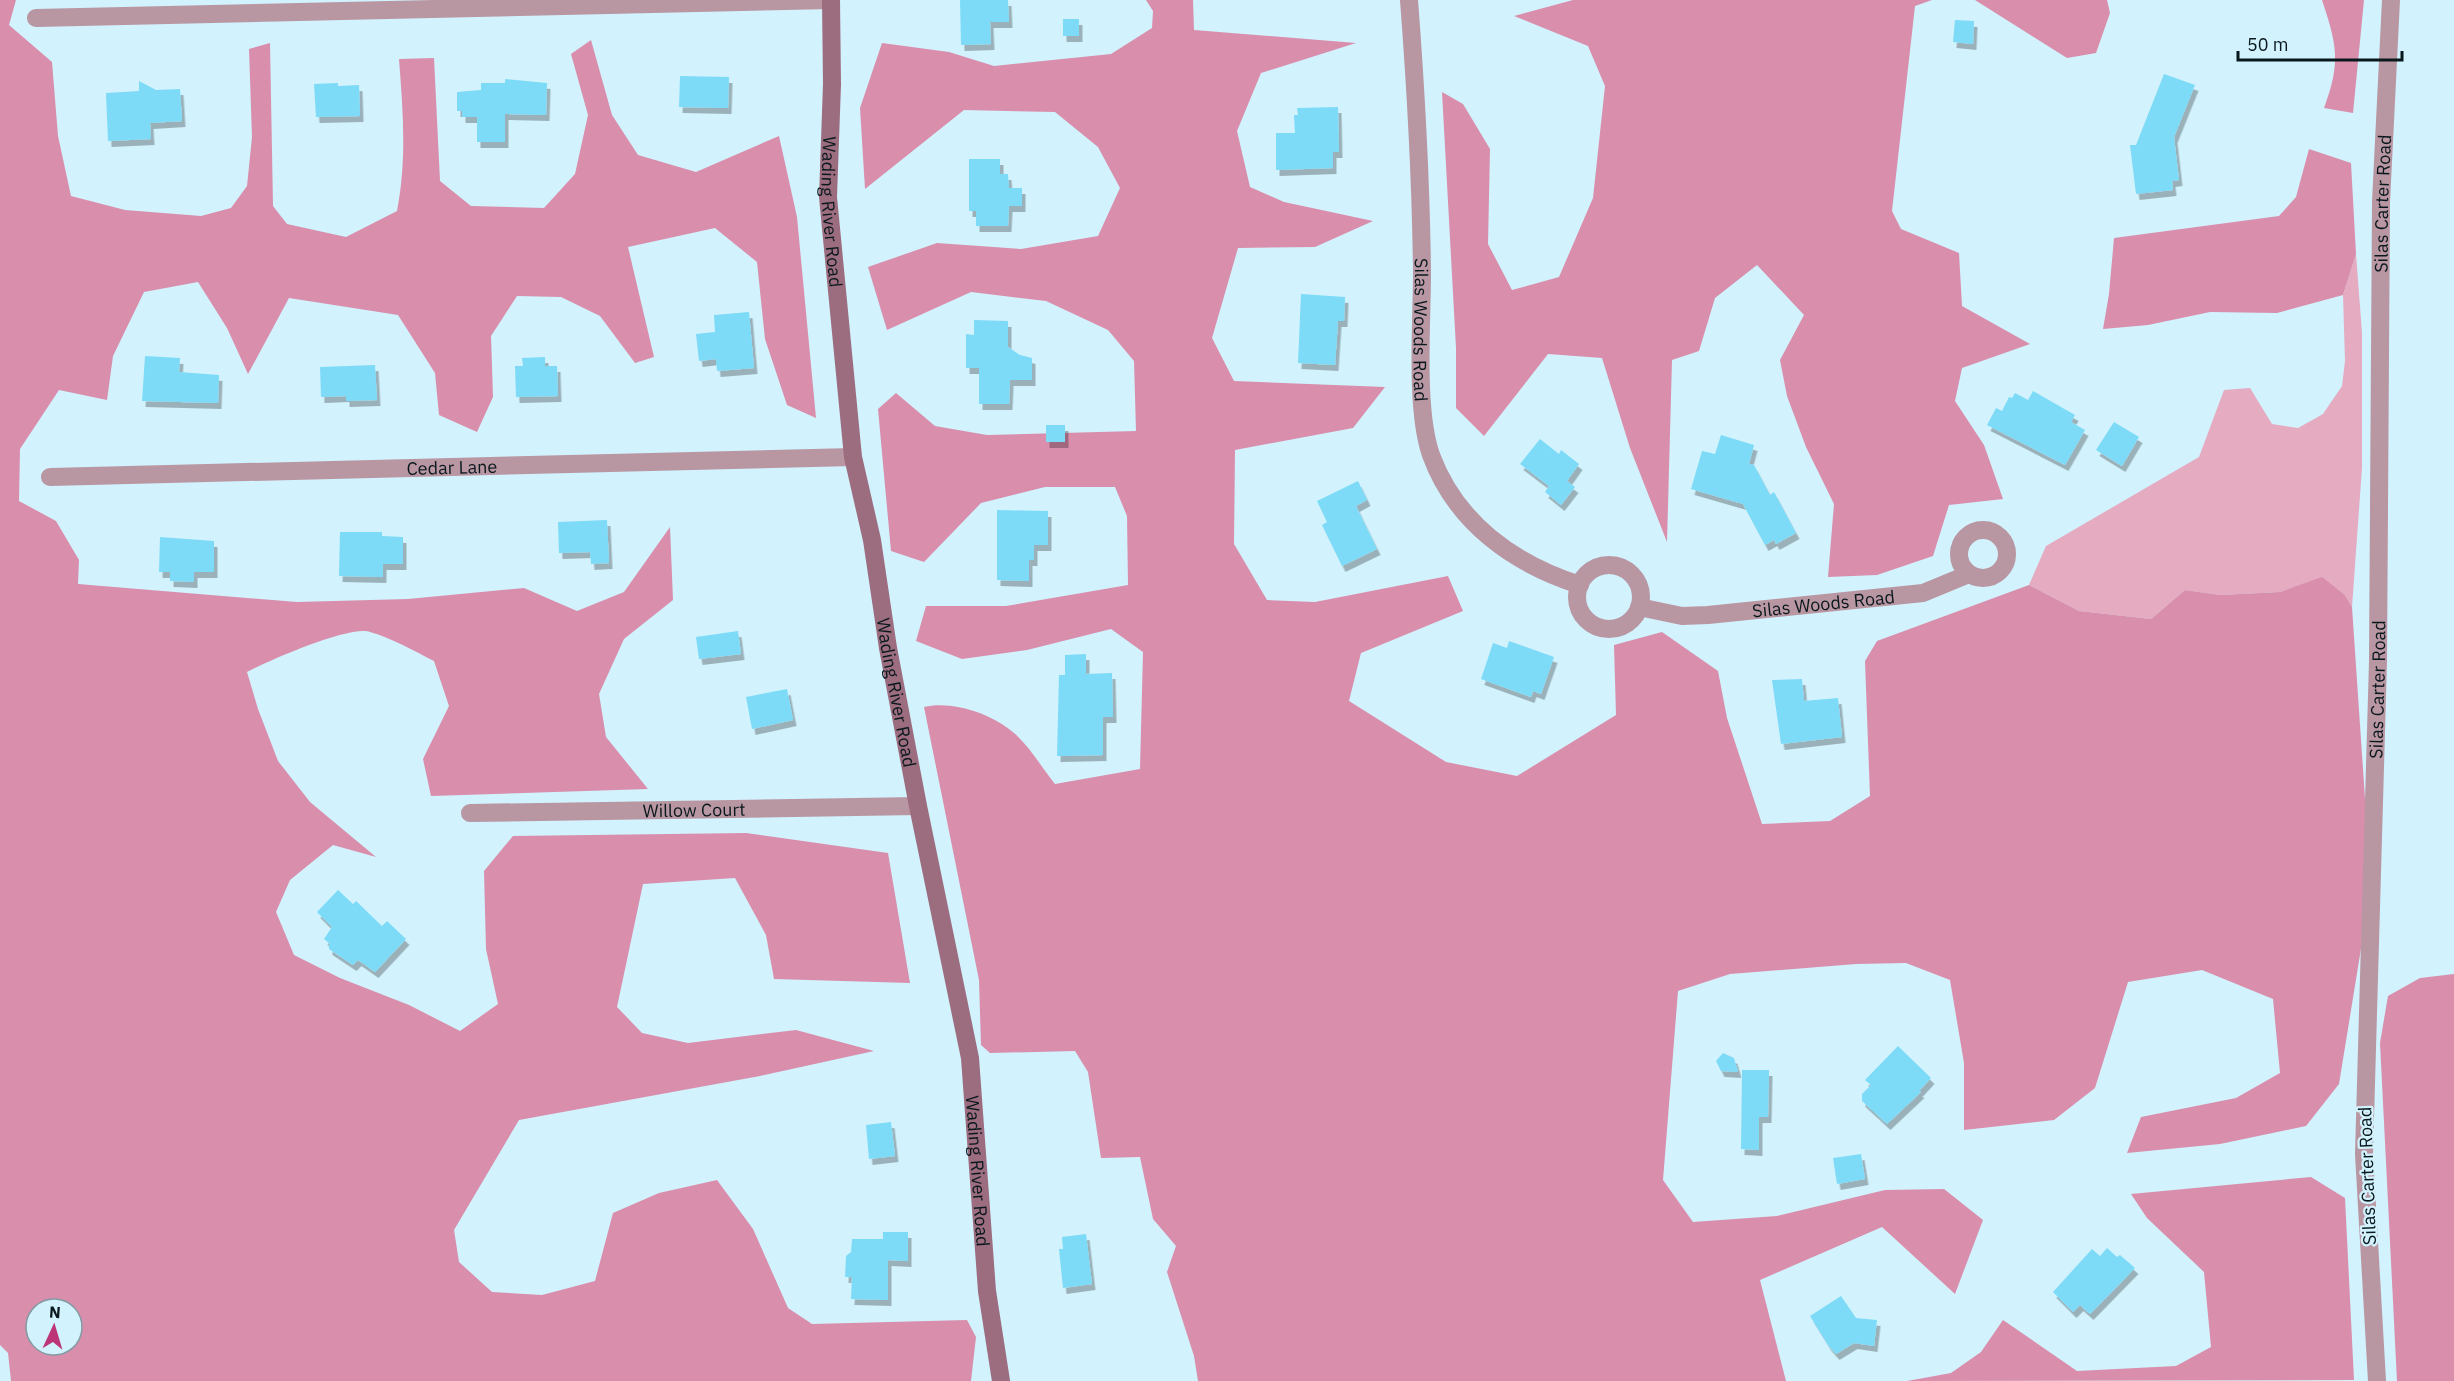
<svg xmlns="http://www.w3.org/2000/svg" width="2454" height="1381" font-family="'IBM Plex Sans',sans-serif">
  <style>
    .green { fill: #e5abc1 }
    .forest { fill: #d98eac; fill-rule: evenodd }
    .building { fill: #7ddbf8; filter: url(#shadow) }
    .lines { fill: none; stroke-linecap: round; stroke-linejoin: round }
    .street { stroke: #b896a2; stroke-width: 18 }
    .secondary { stroke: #9c6c7f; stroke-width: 18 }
    .labels { text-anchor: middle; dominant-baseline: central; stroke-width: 4.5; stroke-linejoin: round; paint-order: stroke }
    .street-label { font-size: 18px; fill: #09181d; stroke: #d2f2fd }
  </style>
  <defs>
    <filter id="shadow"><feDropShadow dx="3.5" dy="6" stdDeviation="0" flood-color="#0004"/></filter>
  </defs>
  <rect width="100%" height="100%" fill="#d2f2fd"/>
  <polygon class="green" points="2356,254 2362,333 2362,468 2352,607 2345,595 2322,578 2280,592 2220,595 2185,590 2151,619 2079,611 2029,585 2046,546 2199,457 2224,390 2250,388 2272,424 2298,428 2323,414 2342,386 2345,361 2343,295"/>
  <g class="forest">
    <path d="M0,0h16l-7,25 43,37 6,74 13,60 54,14 76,6 30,-8 16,-22 5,-49 -3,-88 21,-6 3,163 14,18 59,13 51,-26c10,-52 6,-100 2,-152l35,-1 6,123 31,25 73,2 31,-34 13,-59 -17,-61 20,-14 21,75 26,40 58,17 83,-36 18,81 19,201 -29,-13 -22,-66 -8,-77 -42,-34 -87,19 26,110 -19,6 -35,-47 -39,-19 -44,-1 -26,40 2,61 -16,35 -38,-17 -4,-42 -37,-58 -109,-17 -41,76 -21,-46 -29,-46 -54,10 -31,64 -6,44 -48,-10 -39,59 -1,52 37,20 23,39 -1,24 219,18 111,-3 116,-11 53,23 47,-19 46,-65 3,73 -49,39 -25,55 7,43 42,52 -217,7 -8,-37 26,-53 -15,-45c-20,-10 -42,-23 -64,-29 -20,-7 -102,29 -123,40l11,37 20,52 32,41 66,55 -43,-12 -43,35 -14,32 18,43 46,23 69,27 51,26 38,-27 -12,-55 -2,-78 29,-35 233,-3 142,20 22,130 -136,-4 -8,-44 -31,-57 -92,6 -26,123 25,26 46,10 108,-13 78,21 -114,25 -241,44 -65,110 5,32 33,30 50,3 53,-14 18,-68 46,-20 58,-13 36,49 35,79 24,16 155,-4 9,17 -5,44h-960l-3,-28 -8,-8zM36,1309h36v36h-36z"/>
    <path d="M1146,0h47l1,30 162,13 -95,30 -24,58 13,56 34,15 89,19 -58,26 -77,1 -26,90 22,43 151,6 -32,41 -118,22 -1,94 33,56 48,2 133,-26 15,35 -102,42 -12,48 97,61 71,14 99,-61 -2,-70 48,-13 56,39 9,47 35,106 68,-3 40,-25 -5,-135 12,-20 152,-56 50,26 72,8 34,-29 35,5 60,-3 42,-15 23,18 7,12 19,280 -32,197 -33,42 -86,18 -93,9 14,-36 95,-19 44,-25 -7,-74 -71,-29 -74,12 -33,106 -41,32 -90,10v-67l-14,-83 -44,-17 -50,1 -126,10 -52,17 -15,189 30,42 84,-6 108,-26 59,-1 39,31 -28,74 -73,-67 -122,53 26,101h-588l-4,-25 -27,-84 9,-26 -23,-27 -13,-62 -39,1 -13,-86 -13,-21 -85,2 -9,-8 -2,-65 -55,-273c28,-7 69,7 90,26 16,14 28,35 41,51l85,-15 3,-117 -32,-23 -84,21 -65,9 -46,-18 10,-35h80l122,-21 -1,-69 -12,-29h-70l-64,16 -57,59 -33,-11 -13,-142 18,-16 39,33 52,9 149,-4 -2,-70 -26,-31 -62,-29 -75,-9 -84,38 -19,-63 69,-24 84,6 77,-13 22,-48 -22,-41 -43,-35 -91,-2 -99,79 -5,-81 22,-65 67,9 45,14 117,-12 41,-26 1,-17z"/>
    <polygon points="1573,0 1932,0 1915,6 1892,211 1901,229 1959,253 1962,306 2030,344 1962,368 1955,401 1984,445 2003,499 1949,505 1933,556 1877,575 1828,577 1834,504 1806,447 1787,396 1780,360 1804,315 1757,265 1715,298 1699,351 1672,360 1667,542 1630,448 1602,358 1548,354 1484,436 1456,408 1456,348 1442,92 1463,104 1490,149 1488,244 1512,290 1559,277 1593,198 1605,86 1588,46 1514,16"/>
    <polygon points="1975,0 2107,0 2110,13 2096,53 2067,58"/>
    <path d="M2322,0h42l-11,113 -29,-5c17,-45 13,-63 -2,-108z"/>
    <polygon points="2309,149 2351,163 2356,254 2343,295 2277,313 2210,312 2148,325 2103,329 2109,294 2114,238 2279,216 2296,197"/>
    <polygon points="2454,974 2454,1381 2397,1381 2380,1043 2388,996 2420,978"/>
    <polygon points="2311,1177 2345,1198 2354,1380 1907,1381 1951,1373 1981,1352 2003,1320 2077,1371 2176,1366 2211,1347 2204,1272 2147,1218 2131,1194"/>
  </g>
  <g class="building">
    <polygon points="960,0 1008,0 1009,22 990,22 991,44 961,45"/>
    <rect x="1063" y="19" width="16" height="17"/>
    <polygon points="1955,20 1974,21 1973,44 1953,42"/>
    <polygon points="2164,74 2195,85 2174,137 2179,180 2172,181 2173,190 2136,194 2130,145 2136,145"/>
    <polygon points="680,76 729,77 728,108 679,107"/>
    <polygon points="505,79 547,83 546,115 505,114 505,142 477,142 477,117 462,117 462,111 457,111 457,92 481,90 481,83 505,83"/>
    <polygon points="139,81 156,90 180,89 182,121 150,123 151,139 108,141 106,93 139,91"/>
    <polygon points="338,83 338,86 359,85 360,116 316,117 314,84"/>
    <polygon points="1338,107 1339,152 1333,152 1333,168 1276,170 1276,133 1295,133 1294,115 1298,115 1297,108"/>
    <polygon points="969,159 1000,159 1000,174 1008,174 1009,188 1022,188 1022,206 1009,206 1008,226 976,226 976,211 969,211"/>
    <polygon points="1301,294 1345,297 1344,321 1338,321 1335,365 1298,363"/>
    <polygon points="749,312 754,368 717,371 716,359 699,361 696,334 715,332 714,315"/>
    <polygon points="974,320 1008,321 1008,347 1020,355 1032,358 1032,380 1010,380 1009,404 979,404 979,368 966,368 966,334 974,335"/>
    <polygon points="145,356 180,358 179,372 219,375 218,403 142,401"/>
    <polygon points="545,357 545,366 557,366 558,396 516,397 515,366 523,366 522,358"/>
    <polygon points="375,365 377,400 346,401 346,396 321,397 320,367"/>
    <polygon points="2033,391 2075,415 2071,422 2085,430 2065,465 1987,425 1996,408 2002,411 2009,397 2012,398 2015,393 2028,400"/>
    <polygon points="2114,422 2139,437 2122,466 2096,450"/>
    <rect x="1046" y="425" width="19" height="17"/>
    <polygon points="1721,435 1754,445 1749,464 1754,465 1770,495 1774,492 1796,533 1776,544 1774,540 1765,545 1743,504 1691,489 1702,451 1715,454"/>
    <polygon points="1540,439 1559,454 1561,450 1579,464 1567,481 1575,487 1561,505 1545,492 1549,486 1520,464"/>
    <polygon points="1358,481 1367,500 1356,506 1377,549 1342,566 1322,525 1327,522 1317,501"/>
    <polygon points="997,510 1048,511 1048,545 1034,545 1034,560 1029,560 1029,581 997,580"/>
    <polygon points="607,520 609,563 591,564 590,552 559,553 558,522"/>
    <polygon points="340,532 382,532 382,536 403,537 403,564 383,564 383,577 339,576"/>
    <polygon points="160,537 214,541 214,572 194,572 194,582 170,581 170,572 159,572"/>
    <polygon points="738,631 741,654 699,659 696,637"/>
    <polygon points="1509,641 1554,657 1541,694 1533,691 1531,697 1481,679 1493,643 1507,648"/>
    <polygon points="1086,654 1086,674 1112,673 1113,717 1103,717 1103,755 1057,756 1059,675 1065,675 1065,655"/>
    <polygon points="1802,679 1804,701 1838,698 1842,737 1781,744 1772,680"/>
    <polygon points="787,689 793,720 752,729 746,697"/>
    <polygon points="338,890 353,904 356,901 382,926 387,921 406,939 375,972 358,960 353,965 329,949 329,943 324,939 332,927 317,912"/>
    <polygon points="1898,1046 1931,1078 1919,1091 1921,1092 1887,1124 1862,1101 1862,1094 1871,1085 1865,1080"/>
    <polygon points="1723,1053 1734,1058 1738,1072 1721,1071 1716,1061"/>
    <polygon points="1742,1070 1769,1070 1768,1117 1759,1117 1759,1150 1741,1149"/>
    <polygon points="891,1122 895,1156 869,1159 866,1125"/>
    <polygon points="1861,1154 1865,1179 1837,1184 1833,1158"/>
    <polygon points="883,1232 908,1232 908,1261 888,1260 888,1300 851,1299 852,1277 845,1277 846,1256 851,1252 852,1239 883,1239"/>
    <polygon points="1086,1234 1092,1284 1063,1288 1059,1249 1063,1249 1062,1237"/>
    <polygon points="2107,1248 2117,1257 2120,1255 2135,1268 2090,1314 2080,1305 2073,1312 2053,1292 2092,1249 2100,1256"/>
    <polygon points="1841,1296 1856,1318 1877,1320 1874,1346 1854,1343 1836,1354 1828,1345 1810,1316"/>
  </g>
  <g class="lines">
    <g class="street">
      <path id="s1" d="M1409,0c7,91 12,183 13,273 0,50 -7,136 9,182 25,68 83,109 149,130"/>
      <polyline points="36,18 831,0"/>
      <path id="s2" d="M50,477l803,-20"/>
      <circle cx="1983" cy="554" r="24"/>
      <circle cx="1609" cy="597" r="32"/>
      <path id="s3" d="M1639,607l43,9 26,-1 215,-22 46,-19"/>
      <path id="s4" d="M470,813l448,-7"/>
      <path id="s5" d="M2377,1381l-13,-227 14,-493 3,-459 10,-202"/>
    </g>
    <path class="secondary" id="s6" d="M831,0l1,84 -4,113 25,260 19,83 16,108 30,158 52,252 17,233 14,90"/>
  </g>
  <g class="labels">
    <g class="street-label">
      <text stroke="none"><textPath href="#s5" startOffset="1178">Silas Carter Road</textPath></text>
      <text stroke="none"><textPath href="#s6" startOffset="212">Wading River Road</textPath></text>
      <text stroke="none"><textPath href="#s1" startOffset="330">Silas Woods Road</textPath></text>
      <text stroke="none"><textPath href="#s2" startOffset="402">Cedar Lane</textPath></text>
      <text stroke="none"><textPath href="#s3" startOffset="186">Silas Woods Road</textPath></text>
      <text stroke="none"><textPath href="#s5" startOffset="692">Silas Carter Road</textPath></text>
      <text stroke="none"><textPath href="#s6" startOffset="698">Wading River Road</textPath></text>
      <text stroke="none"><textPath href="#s4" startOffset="224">Willow Court</textPath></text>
      <text stroke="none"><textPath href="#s6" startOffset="1184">Wading River Road</textPath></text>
      <text transform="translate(2367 1176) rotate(-92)">Silas Carter Road</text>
    </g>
  </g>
  <g transform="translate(54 1327) rotate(4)"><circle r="28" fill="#d2f2fd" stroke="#829ba3" stroke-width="1.5"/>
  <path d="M0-4.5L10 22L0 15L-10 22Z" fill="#bb3577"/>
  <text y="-9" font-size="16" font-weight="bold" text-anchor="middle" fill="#09181d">N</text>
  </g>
  <path d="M2238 51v9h164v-9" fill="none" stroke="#09181d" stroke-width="3"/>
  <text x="2247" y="51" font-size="18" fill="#09181d" stroke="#d2f2fd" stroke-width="4.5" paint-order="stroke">50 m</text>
</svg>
